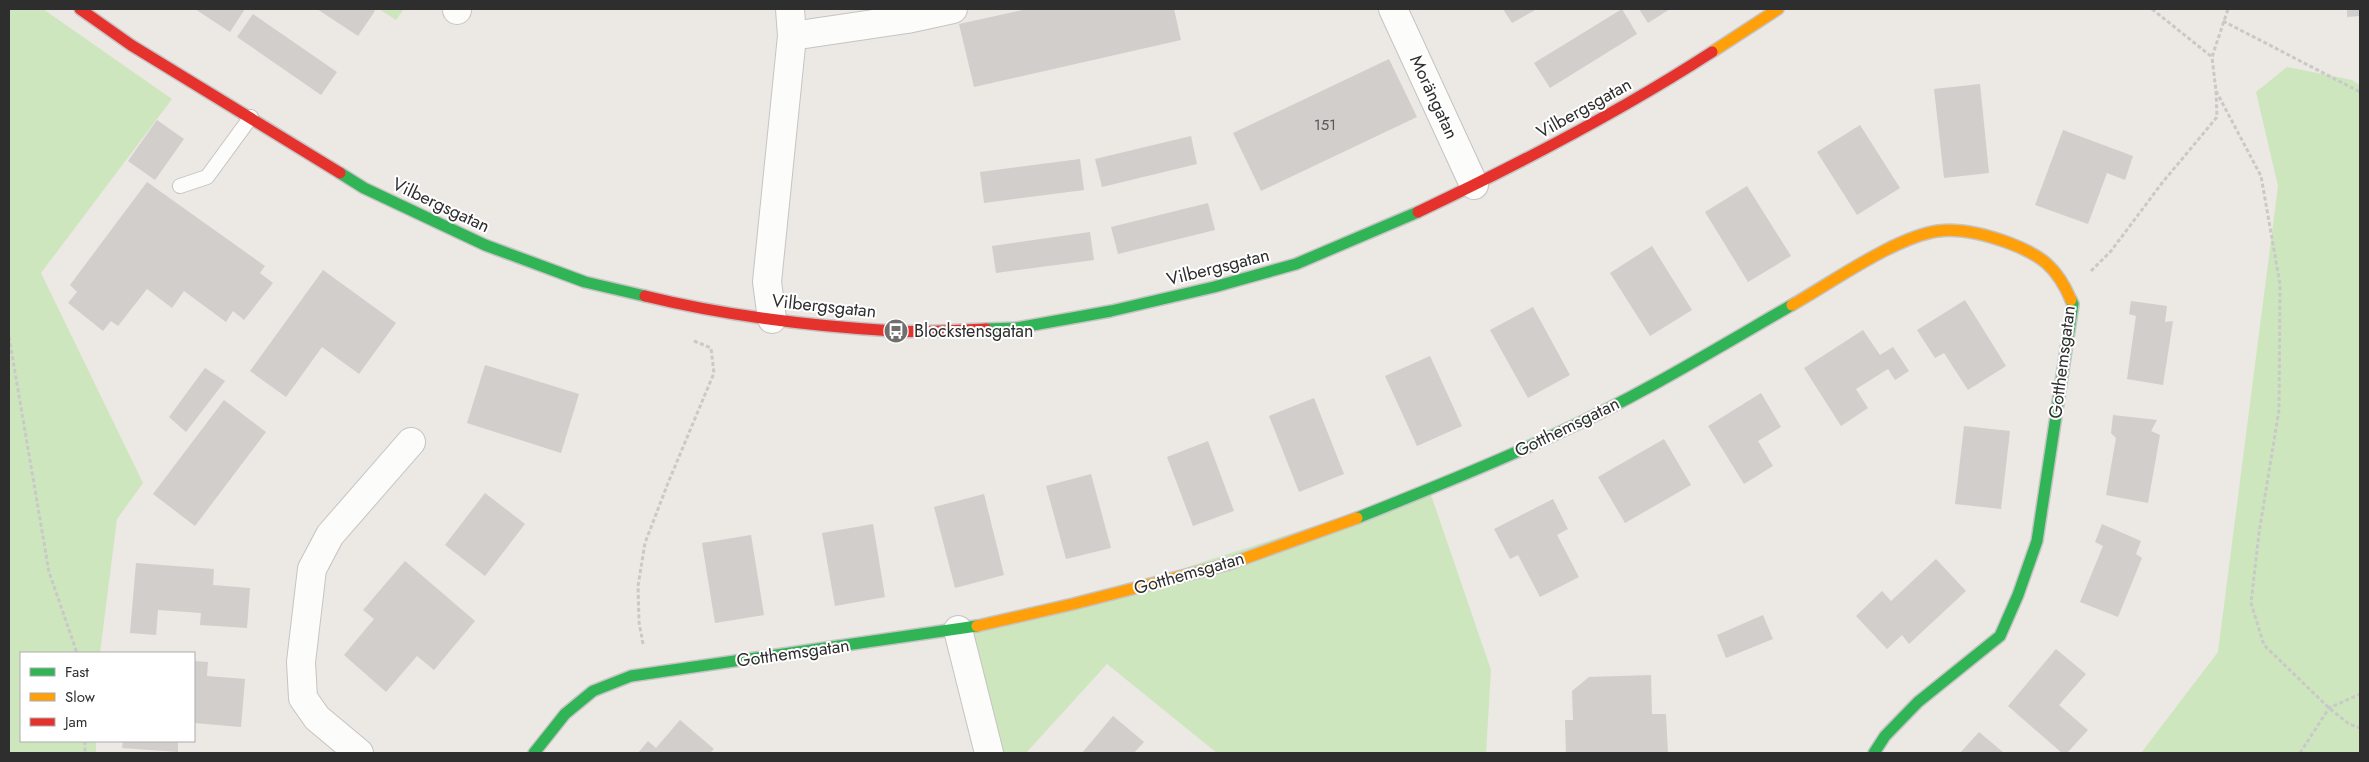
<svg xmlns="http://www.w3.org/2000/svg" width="2369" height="762" font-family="Jost,sans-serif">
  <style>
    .green { fill: #cee6be }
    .building { fill: #d1cecb }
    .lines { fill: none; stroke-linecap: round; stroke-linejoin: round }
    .lane-casing { stroke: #c5c4c5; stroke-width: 16 }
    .street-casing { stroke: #c5c4c5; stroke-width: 30 }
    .fast-casing { stroke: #c5c4c5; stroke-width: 14 }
    .slow-casing { stroke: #c5c4c5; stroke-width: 14 }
    .jam-casing { stroke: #c5c4c5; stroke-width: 14 }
    .path { stroke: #c9c9c8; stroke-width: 3; stroke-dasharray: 4 2.5; stroke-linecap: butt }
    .lane { stroke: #fcfcfb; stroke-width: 14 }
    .street { stroke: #fcfcfb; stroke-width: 28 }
    .fast { stroke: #30b455; stroke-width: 11 }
    .slow { stroke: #ff9f0a; stroke-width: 11 }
    .jam { stroke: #e5322d; stroke-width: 11 }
    .labels { text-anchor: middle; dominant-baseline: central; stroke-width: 4; stroke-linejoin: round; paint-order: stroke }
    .number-label { font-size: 15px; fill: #585857 }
    .street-label { font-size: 18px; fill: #2e2e2e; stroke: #fff }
    .poi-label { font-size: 18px; fill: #2e2e2e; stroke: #fff; text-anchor: start }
  </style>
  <rect width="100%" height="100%" fill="#ece8e4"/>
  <g class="green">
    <polygon points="9,9 43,9 172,99 41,273 143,483 117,519 100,653 21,653 21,741 96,741 96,753 9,753"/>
    <polygon points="379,9 404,9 396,20"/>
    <polygon points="2287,67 2352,80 2360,85 2360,753 2141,753 2218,652 2278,186 2256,92"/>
    <polygon points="1429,489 1491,670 1486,753 1217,753 1107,664 1026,753 989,753 958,630 1073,604"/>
  </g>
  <g class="building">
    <polygon points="195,9 245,9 230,32"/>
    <polygon points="317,9 372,9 375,11 358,36"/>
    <polygon points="1027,9 1174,9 1181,40 974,87 959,24"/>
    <polygon points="1503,9 1537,9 1512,23"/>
    <polygon points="1622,9 1637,34 1550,88 1534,63"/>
    <polygon points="1639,9 1670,9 1648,23"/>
    <polygon points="2347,9 2360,9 2360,16 2347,17"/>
    <polygon points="253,14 337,72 321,95 237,37"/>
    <polygon points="1389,59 1417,117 1261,191 1233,133"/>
    <polygon points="1980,84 1989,173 1944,178 1934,89"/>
    <polygon points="157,120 184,139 155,180 128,161"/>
    <polygon points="1860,125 1900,188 1857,215 1817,152"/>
    <polygon points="2063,130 2133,156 2125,180 2107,173 2088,224 2035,205"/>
    <polygon points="1191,136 1197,164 1102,187 1095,159"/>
    <polygon points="1080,159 1084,190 984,203 980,172"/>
    <polygon points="147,182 265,266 260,273 273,283 244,320 233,311 226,322 184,291 172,308 147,289 118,326 111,321 103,331 68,303 77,292 70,285"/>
    <polygon points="1747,186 1791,256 1748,282 1705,212"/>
    <polygon points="1208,203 1215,230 1118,254 1111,227"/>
    <polygon points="1090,232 1094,260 996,273 992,246"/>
    <polygon points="1652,246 1692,310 1650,336 1610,273"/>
    <polygon points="323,270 396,323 359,374 322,347 286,397 250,371"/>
    <polygon points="1965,300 2006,366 1968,390 1944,353 1935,358 1917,330"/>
    <polygon points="2131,301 2167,306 2165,322 2173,321 2163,385 2127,379 2136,316 2129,314"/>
    <polygon points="1533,307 1570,375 1528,398 1490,330"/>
    <polygon points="1863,330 1880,355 1893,347 1909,371 1895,380 1888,369 1856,389 1868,408 1841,426 1804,368"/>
    <polygon points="1430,356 1462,426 1417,446 1385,376"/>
    <polygon points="485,365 579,394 561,453 467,423"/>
    <polygon points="205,368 225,381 186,432 169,417"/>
    <polygon points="1761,393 1781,427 1758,441 1773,466 1744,484 1708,426"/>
    <polygon points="1314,398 1344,474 1299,492 1269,416"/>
    <polygon points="224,400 266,432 195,526 153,494"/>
    <polygon points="2113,415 2157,420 2151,431 2160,435 2148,503 2106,495 2116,438 2111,433"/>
    <polygon points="1964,426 2010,431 2001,509 1955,504"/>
    <polygon points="1664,439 1691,485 1625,523 1598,477"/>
    <polygon points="1208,441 1234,511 1193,526 1167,457"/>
    <polygon points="1091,474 1111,548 1066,559 1046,486"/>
    <polygon points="485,493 525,524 485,576 445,545"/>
    <polygon points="984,494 1004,575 955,588 934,507"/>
    <polygon points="1553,499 1568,529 1557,535 1579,577 1540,597 1518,555 1510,559 1494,529"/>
    <polygon points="873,524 885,597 835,606 822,533"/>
    <polygon points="2102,524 2141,541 2136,554 2142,558 2118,617 2080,602 2103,546 2095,542"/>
    <polygon points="751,535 764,615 715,623 702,543"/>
    <polygon points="1936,559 1966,591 1909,644 1902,635 1887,649 1856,616 1882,591 1891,601"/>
    <polygon points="405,561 475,621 434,670 417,656 386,692 344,655 374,619 363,610"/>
    <polygon points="136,563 214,569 213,585 250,588 247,628 200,625 201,613 158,610 156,635 130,633"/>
    <polygon points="1763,615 1773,639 1726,658 1717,635"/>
    <polygon points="2056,649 2086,674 2059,705 2088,730 2067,753 2062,753 2008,706"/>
    <polygon points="194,661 208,662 207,676 245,679 241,727 194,723"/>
    <polygon points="1651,675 1652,714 1666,714 1668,753 1566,753 1565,720 1573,720 1572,691 1589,677"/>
    <polygon points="1113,716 1144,742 1134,753 1082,753"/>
    <polygon points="680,720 714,749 710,753 638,753 648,741 656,748"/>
    <polygon points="1979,732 2004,753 1960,753"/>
    <polygon points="123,741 178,741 178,752 122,748"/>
  </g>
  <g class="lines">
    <defs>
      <polyline id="lane" points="180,186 207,177 251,117"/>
      <g id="street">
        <polyline points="1393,9 1474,185"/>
        <polyline points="457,10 457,9"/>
        <polyline points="792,36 907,19 953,9"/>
        <polyline points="772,319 767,282 792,36 790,9"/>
        <polyline points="958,630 989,753"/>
        <polyline points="359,753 317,718 303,698 301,662 312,569 330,535 411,442"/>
      </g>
      <g id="fast">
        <polyline points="340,173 364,188 485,245 585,282 645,296"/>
        <polyline points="986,329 1016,328 1111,311 1214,287 1296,264 1418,212"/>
        <path d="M1357,518c67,-27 134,-53 199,-84 81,-37 158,-84 236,-129"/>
        <polyline points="534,753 565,714 593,691 631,676 977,626"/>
        <polyline points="1874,753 1885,736 1918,702 2000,636 2018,595 2037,541 2073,304 2071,300"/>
      </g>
      <g id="slow">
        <polyline points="1712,52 1778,9"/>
        <path d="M1792,305c39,-22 103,-68 146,-74 23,-3 49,4 71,12 32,12 48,24 62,57"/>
        <polyline points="977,626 1073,604 1229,564 1357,518"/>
      </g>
      <g id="jam">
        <polyline points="80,9 131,45 340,173"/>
        <path d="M1418,212c101,-48 200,-99 294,-160"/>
        <path d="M645,296c81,20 166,30 249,35 30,2 62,-1 92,-2"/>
      </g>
    </defs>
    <use href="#lane" class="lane-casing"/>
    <use href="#street" class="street-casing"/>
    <use href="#fast" class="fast-casing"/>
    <use href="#slow" class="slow-casing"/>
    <use href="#jam" class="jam-casing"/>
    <g class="path">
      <polyline points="2152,9 2212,57"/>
      <polyline points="2223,21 2360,92"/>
      <polyline points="2216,91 2261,176 2280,284 2279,410 2259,533 2251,603 2264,645 2329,708 2349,724 2360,728"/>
      <polyline points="2091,271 2111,251 2162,183 2217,117 2216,91 2212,57 2228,9"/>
      <polyline points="9,337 49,572 77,653"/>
      <polyline points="643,644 639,622 638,586 645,543 668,483 714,373 711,348 694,341"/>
      <polyline points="85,741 85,753"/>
      <polyline points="2300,753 2329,708 2360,694"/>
    </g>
    <use href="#lane" class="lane"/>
    <use href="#street" class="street"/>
    <use href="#fast" class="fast"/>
    <use href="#slow" class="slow"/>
    <use href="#jam" class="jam"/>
  </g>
  <defs>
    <symbol id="bus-disc" viewBox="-11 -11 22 22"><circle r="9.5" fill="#706f6e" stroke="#fff"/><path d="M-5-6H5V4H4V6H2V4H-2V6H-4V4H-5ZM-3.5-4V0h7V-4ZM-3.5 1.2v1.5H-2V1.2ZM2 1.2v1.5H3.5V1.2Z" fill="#fff"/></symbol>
  </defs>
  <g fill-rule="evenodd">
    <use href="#bus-disc" x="882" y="317" width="28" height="28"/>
  </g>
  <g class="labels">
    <g class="number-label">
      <text x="1325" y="125">151</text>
    </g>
    <g class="street-label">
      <text transform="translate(1434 97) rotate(65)">Morängatan</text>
      <text transform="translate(1584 108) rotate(-29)">Vilbergsgatan</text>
      <text transform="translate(441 205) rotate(25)">Vilbergsgatan</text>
      <text transform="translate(1218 267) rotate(-14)">Vilbergsgatan</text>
      <text transform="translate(824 306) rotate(6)">Vilbergsgatan</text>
      <text transform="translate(2062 362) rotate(-83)">Gotthemsgatan</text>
      <text transform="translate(1567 427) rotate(-26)">Gotthemsgatan</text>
      <text transform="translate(1189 573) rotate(-16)">Gotthemsgatan</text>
      <text transform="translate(793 653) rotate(-8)">Gotthemsgatan</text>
    </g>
    <g class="poi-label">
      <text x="914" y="331">Blockstensgatan</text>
    </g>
  </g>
  <rect width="2369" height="762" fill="none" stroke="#2e2e2e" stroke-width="20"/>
  <rect x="20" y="652" width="175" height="90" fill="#ffffff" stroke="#ababab"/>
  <rect x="30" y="668" width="25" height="8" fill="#30b455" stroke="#ababab"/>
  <text x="65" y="677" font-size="15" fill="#2e2e2e">Fast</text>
  <rect x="30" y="693" width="25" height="8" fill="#ff9f0a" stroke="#ababab"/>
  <text x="65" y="702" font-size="15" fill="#2e2e2e">Slow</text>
  <rect x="30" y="718" width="25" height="8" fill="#e5322d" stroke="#ababab"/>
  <text x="65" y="727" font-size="15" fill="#2e2e2e">Jam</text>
</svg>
